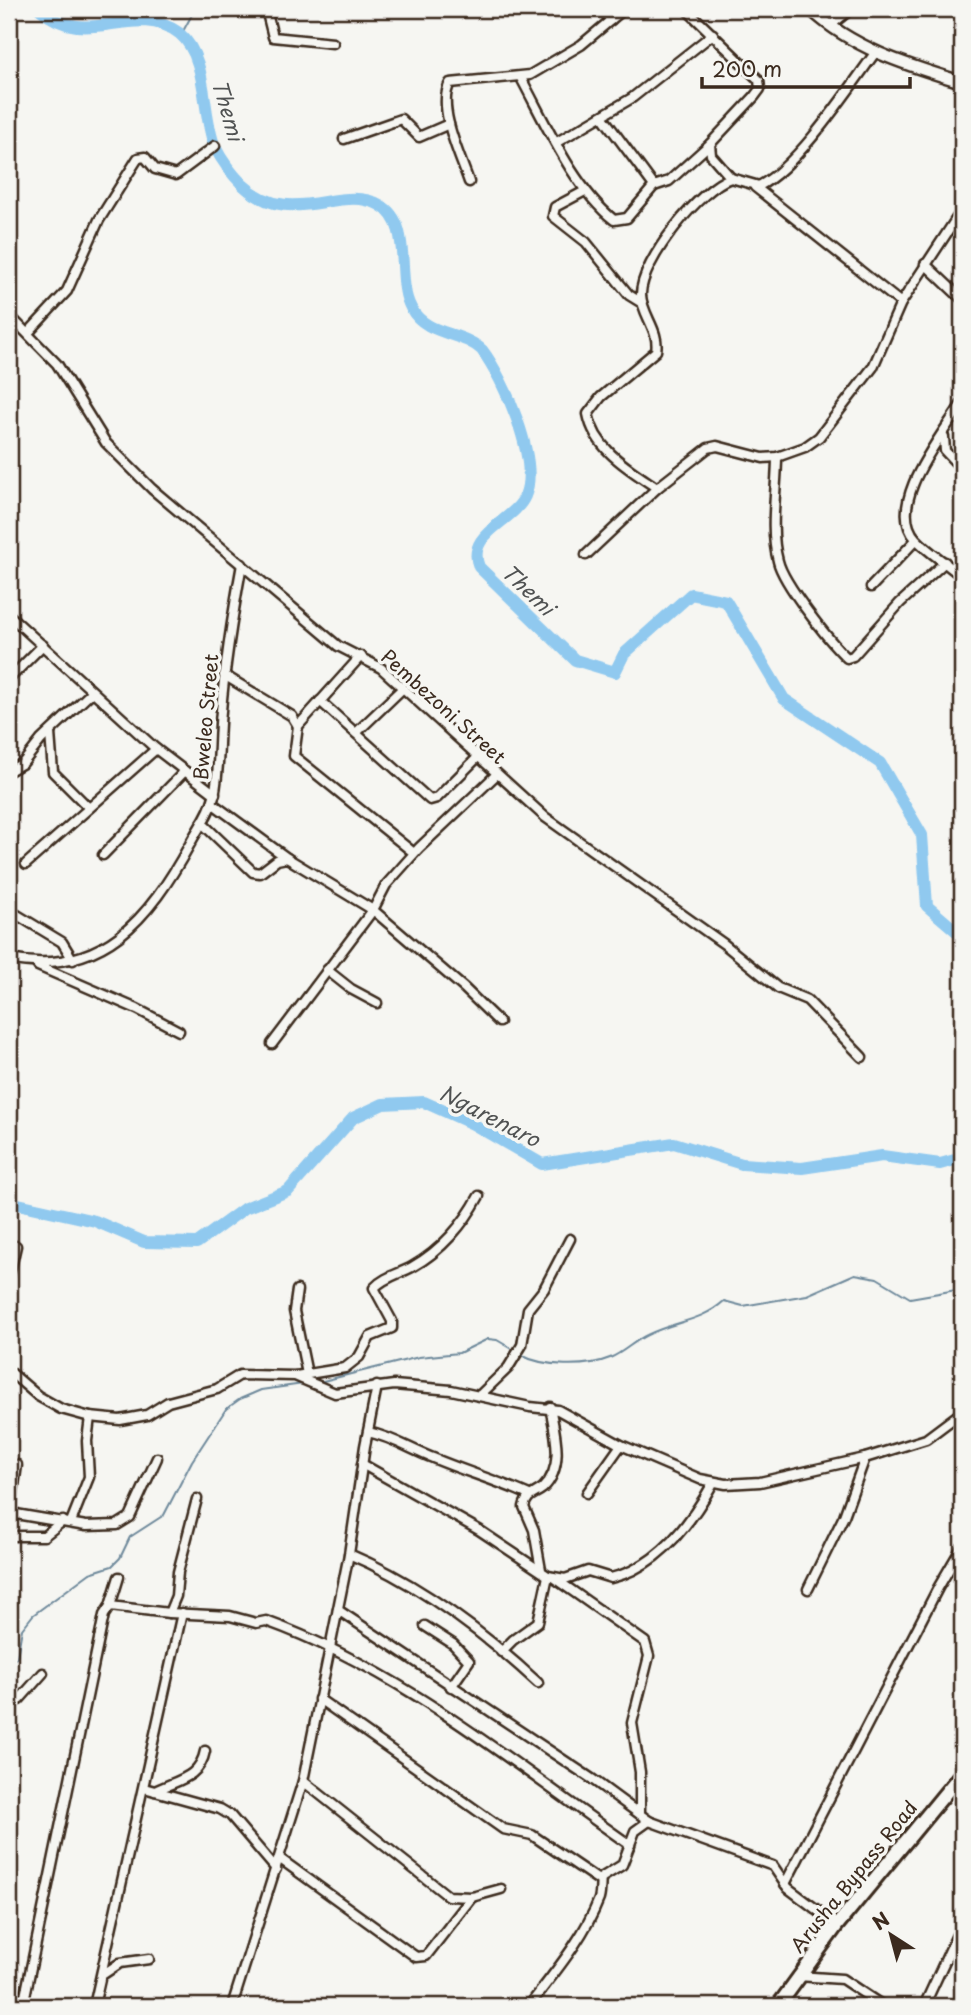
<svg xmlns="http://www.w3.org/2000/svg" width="971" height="2015" font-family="'Playpen Sans',sans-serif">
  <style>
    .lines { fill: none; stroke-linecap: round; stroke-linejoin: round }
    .stream { stroke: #6e899b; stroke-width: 2 }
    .river { stroke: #90c9ef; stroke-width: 12 }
    .minor-casing { stroke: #3b2a1e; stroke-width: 13 }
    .tertiary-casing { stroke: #3b2a1e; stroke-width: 15 }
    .primary-casing { stroke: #3b2a1e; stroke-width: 18 }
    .minor { stroke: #f6f6f2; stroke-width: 8 }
    .tertiary { stroke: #f6f6f2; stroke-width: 10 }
    .primary { stroke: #f6f6f2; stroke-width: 12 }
    .labels { text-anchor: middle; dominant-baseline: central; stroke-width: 7; stroke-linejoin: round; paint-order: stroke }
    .street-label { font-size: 19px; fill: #3b2a1e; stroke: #f6f6f2 }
    .water-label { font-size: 21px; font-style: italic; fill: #505252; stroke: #f6f6f2 }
  </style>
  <rect width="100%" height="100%" fill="#f6f6f2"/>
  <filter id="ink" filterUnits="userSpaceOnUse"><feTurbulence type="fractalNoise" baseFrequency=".0143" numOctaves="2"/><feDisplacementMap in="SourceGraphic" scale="14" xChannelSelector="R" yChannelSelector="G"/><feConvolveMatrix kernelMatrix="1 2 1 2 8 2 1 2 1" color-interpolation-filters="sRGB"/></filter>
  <g filter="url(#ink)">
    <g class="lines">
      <g class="stream">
        <polyline points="181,35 195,9"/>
        <path d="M521,1355c22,12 65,13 89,3 13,-5 24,-17 37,-23 27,-14 54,-13 77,-34l19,5 64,-11 48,-21 22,4 33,20 52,-9"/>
        <polyline points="319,1382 419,1357 459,1353 488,1339 497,1340 514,1350"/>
        <polyline points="9,1664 17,1657 22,1629 33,1615 90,1573 112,1566 120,1558 130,1537 164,1515 192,1461 226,1409 240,1399 261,1390 303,1384"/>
      </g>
      <g class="river">
        <path d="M40,9c47,42 93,-9 139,24 30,25 22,80 36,114 7,14 17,27 28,38 48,45 96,-2 137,20 34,19 15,75 31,103 15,28 51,23 71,42 22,29 58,110 43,146 -11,26 -60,37 -46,71l96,93 40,12 9,-18 67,-60 35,7 58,98 96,64 42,72 5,71 35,30"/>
        <polyline points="9,1202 95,1221 144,1242 197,1243 245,1208 288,1191 353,1118 383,1104 424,1102 473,1124 542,1164 674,1143 742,1164 802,1168 882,1156 940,1164 962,1158"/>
      </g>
      <defs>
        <g id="minor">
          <polyline points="266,9 273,37 333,43"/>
          <polyline points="602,9 611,20"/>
          <polyline points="686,9 759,80 760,89 754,97 710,144 711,155 731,178"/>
          <polyline points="830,26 851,9"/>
          <path d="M521,78c25,46 52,109 93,142l13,-2 27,-32"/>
          <polyline points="602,116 654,186 669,181 710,144"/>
          <polyline points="344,139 401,119 419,137 449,124"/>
          <polyline points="557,142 632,98 713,34"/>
          <path d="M469,182c-8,-24 -33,-75 -19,-99l80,-8 51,-30 43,-36"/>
          <polyline points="755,187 901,303"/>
          <polyline points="585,191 555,207 553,216 586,242 629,295 642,303"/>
          <polyline points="925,264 962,299"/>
          <polyline points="9,315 57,364 106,443 152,489 338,646 381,668 545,817 724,944 778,988 807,1000 862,1057"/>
          <polyline points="28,333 67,291 99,220 138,158 145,157 155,169 176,175 215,146"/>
          <path d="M962,403c-19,32 -78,101 -46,136 13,14 32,25 46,38"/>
          <polyline points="944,437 945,451 962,469"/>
          <path d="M777,457c0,33 -8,71 1,104 5,22 51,80 69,97l6,-2 47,-53 45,-41"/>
          <path d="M657,488c-28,-19 -62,-38 -69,-74l13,-17 55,-46c4,-20 -14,-36 -15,-56 -1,-33 60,-108 90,-117l28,8c39,-20 89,-96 116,-133"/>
          <polyline points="586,555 657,488 708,448 717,446 763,458 777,457 805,447 819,437 873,367 901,303 962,210"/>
          <polyline points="871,587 916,540"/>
          <polyline points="9,615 156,749 215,794"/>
          <polyline points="224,675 292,716 298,726 294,756 414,853"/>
          <polyline points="9,679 43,645"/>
          <polyline points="320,701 430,800 437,798 478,757"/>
          <polyline points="298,726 361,656"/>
          <polyline points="50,733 53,772 89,808"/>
          <polyline points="356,733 403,688"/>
          <polyline points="9,771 23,763 41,740 92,692"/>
          <polyline points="212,803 287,858"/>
          <polyline points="202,823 253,872 260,873 277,860 287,858 373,910 464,988 499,1022"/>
          <polyline points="103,855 185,771"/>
          <polyline points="26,864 156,749"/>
          <polyline points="9,910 62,942 73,960"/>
          <path d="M9,959c93,18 140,-40 181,-115 8,-16 20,-30 24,-48 6,-27 4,-57 7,-85 4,-50 12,-98 21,-147"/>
          <polyline points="38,966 137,1009 179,1031"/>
          <polyline points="327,970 351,989 377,1003"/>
          <polyline points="272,1044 373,910 386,885 419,848 497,774"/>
          <polyline points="9,1276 16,1246"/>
          <polyline points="297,1290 294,1311 307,1374"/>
          <polyline points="9,1371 38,1396 61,1409 90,1417 120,1420 147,1415 168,1402 217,1389 240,1375 295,1376 335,1393 394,1385 451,1390 530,1407 558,1410 621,1445 700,1479 726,1484 760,1482 865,1458 926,1439 962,1412"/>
          <path d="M296,1376l49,-8 14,-11 11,-20 22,-9v-7l-18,-33c10,-11 25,-14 38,-21 29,-16 52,-43 67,-71"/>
          <polyline points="480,1395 508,1368 522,1345 528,1309 544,1289 570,1239"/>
          <path d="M368,1432c24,5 42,17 65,26 33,14 63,22 96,37"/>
          <path d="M362,1464l117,66 69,46 17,3 23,-8 23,7c47,-11 80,-55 102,-95"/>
          <polyline points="587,1493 621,1445"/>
          <polyline points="10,1513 86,1526 117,1525 130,1517 157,1458"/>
          <polyline points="9,1521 17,1465"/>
          <polyline points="71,1522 89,1477 87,1441 90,1417"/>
          <polyline points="9,1536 44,1536 63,1521"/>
          <path d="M349,1554c71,30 133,77 189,129"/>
          <path d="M541,1570l-7,-40 -10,-23c3,-13 10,-12 19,-19 22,-21 12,-55 7,-81"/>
          <polyline points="554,1578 645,1642 649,1656 632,1723 640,1772 640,1814"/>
          <polyline points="808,1589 844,1516 865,1458"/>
          <polyline points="110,1606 119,1577"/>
          <polyline points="338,1610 592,1779 649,1821 773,1866 788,1888 837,1925"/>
          <polyline points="169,1613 176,1596 178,1572 197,1499"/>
          <polyline points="425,1626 453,1644 469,1661 451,1687"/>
          <polyline points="501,1652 513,1640 538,1622 548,1576"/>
          <polyline points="319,1699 503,1829 532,1835 600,1881"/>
          <polyline points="9,1704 19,1700 43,1673"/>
          <polyline points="9,1725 12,1705"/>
          <polyline points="303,1781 448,1896 472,1897 501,1889"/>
          <polyline points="144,1788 220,1809 230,1815 276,1869"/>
          <path d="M155,1791c22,-11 45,-13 50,-40"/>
          <polyline points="279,1858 416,1957 426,1956 472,1897"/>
          <polyline points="785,1884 938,1588 962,1547"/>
          <polyline points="102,1975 120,1963 149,1959"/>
          <polyline points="798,1976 842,1979 883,2006"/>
          <path d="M23,2006l81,-391 6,-9 59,7 61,3 26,7 10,-2c134,48 248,143 364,224"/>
          <polyline points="94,2006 182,1613"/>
          <polyline points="232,2006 303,1781 349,1554 365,1446 377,1386"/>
          <path d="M529,2006c25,-33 55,-68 70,-107 2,-7 1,-14 2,-21l21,-13 13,-34 14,-10"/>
          <polyline points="924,2006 962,1924"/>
        </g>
        <path id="tertiary" d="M810,9c43,40 97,56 152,73"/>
        <polyline id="primary" points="778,2006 837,1925 962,1773"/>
      </defs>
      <use href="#minor" class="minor-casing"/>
      <use href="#tertiary" class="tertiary-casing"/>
      <use href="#primary" class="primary-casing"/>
      <use href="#minor" class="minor"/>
      <use href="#tertiary" class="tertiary"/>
      <use href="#primary" class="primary"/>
    </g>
  </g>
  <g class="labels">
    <g class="street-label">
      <text transform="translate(444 706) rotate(42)">Pembezoni Street</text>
      <text transform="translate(205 717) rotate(-85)">Bweleo Street</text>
      <text transform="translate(853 1876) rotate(-51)">Arusha Bypass Road</text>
    </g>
    <g class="water-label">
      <text transform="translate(229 110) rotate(74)">Themi</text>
      <text transform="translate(529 589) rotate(44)">Themi</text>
      <text transform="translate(490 1115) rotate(27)">Ngarenaro</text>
    </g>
  </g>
  <rect width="971" height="2015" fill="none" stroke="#f6f6f2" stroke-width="35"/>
  <rect x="18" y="18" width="936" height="1980" fill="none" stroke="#3b2a1e" stroke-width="2.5" filter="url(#ink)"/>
  <g transform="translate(891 1935) rotate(324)" stroke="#f6f6f2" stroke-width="5" paint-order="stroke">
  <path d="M0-5L12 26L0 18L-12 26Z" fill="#3b2a1e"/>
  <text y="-10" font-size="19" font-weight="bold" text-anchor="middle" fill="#3b2a1e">N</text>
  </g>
  <path d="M702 77v10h208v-10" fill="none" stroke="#3b2a1e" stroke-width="3.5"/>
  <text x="712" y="77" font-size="21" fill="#3b2a1e" stroke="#f6f6f2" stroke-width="5" paint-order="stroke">200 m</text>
</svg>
